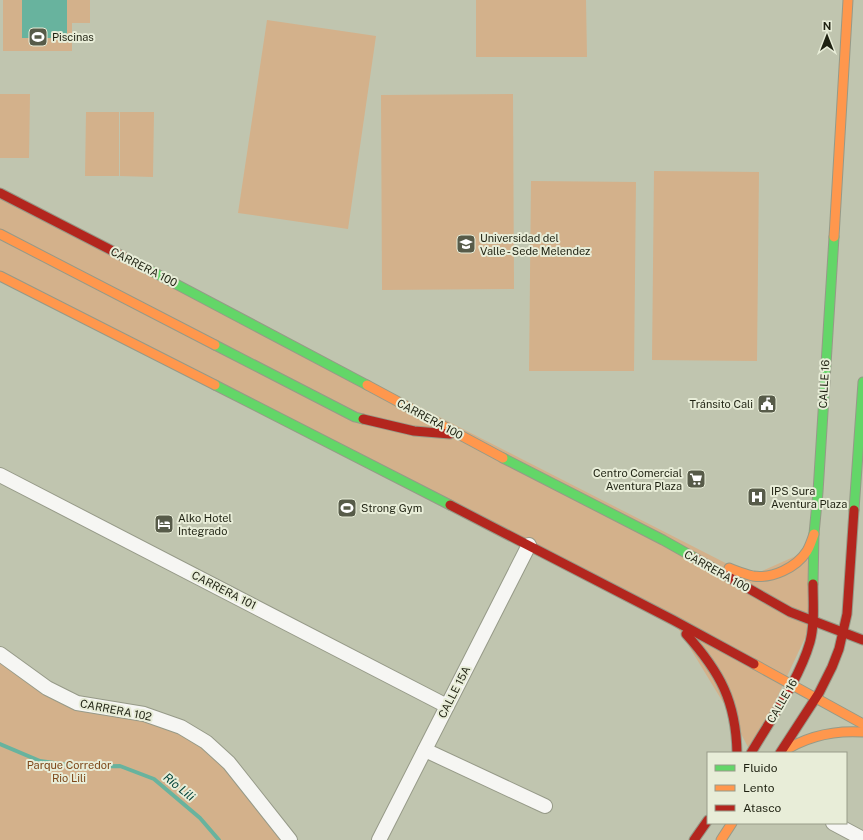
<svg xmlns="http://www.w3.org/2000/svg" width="863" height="840" font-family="'Public Sans',sans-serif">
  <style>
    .green { fill: #d3b18b }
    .water { fill: #68b39e }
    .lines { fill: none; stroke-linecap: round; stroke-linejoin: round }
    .stream { stroke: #68b39e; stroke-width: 4 }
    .street-casing { stroke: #969a88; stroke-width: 16 }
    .fast-casing { stroke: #969a88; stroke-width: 11 }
    .slow-casing { stroke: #969a88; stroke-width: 11 }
    .jam-casing { stroke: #969a88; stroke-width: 11 }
    .street { stroke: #f6f6f3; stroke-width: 14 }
    .fast { stroke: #63d668; stroke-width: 9 }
    .slow { stroke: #ff974d; stroke-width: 9 }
    .jam { stroke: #b3261e; stroke-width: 9 }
    .labels { text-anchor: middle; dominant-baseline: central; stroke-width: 4; stroke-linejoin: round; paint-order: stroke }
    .poi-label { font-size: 11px; fill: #1f2212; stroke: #e8edd8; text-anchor: start }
    .street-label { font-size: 11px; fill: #1f2212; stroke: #e8edd8 }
    .park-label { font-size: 11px; fill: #7d481a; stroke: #e8edd8 }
    .water-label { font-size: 12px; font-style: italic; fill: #024339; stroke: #e8edd8 }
  </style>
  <rect width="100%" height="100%" fill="#c0c5af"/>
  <g class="green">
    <polygon points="3,0 90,0 90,23 72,23 72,51 3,51"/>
    <polygon points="476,0 586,0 587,57 476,57"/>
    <polygon points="267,20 376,36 348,229 238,213"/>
    <polygon points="0,94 30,94 29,158 0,158"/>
    <polygon points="513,94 514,289 382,290 381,95"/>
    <polygon points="86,112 119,112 119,176 85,176"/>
    <polygon points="120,112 154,112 153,177 120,176"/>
    <polygon points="654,171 759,172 757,361 652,360"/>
    <polygon points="531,181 636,182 634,371 529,371"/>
    <polygon points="0,193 751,576 807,551 813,621 751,753 735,722 673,620 0,276"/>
    <polygon points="0,654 47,688 144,714 206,742 290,840 0,840"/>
  </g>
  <rect class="water" x="22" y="0" width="45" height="38"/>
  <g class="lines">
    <polyline class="stream" points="0,744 40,761 83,767 120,766 154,779 200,818 219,840"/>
    <defs>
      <g id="street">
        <polyline points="0,475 447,706"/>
        <polyline points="0,654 47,688 77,703 144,714 181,727 206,742 229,763 290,840"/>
        <polyline points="425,750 545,806"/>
        <polyline points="833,823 863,839"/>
        <polyline points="379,840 529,545"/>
      </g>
      <g id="fast">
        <polyline points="140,265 367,385"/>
        <polyline points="215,345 355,417 363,419"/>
        <polyline points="215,385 450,505"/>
        <polyline points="503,458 663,540 695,558"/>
        <polyline points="854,510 863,382"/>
        <polyline points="813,584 814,534 818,492 834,237"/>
      </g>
      <g id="slow">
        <polyline points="0,234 215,345"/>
        <polyline points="834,237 848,0"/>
        <polyline points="0,276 215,385"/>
        <polyline points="367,385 503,458"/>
        <path d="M729,568c8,3 15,6 24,8 19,3 43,-8 54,-25 3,-5 5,-11 7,-17"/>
        <polyline points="754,664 863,724"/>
        <path d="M781,753c25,-17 52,-23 82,-21"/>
        <polyline points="721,840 732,823"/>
      </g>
      <g id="jam">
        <polyline points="0,193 140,265"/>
        <polyline points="363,419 414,431 450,434"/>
        <polyline points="450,505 673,620 754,664"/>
        <polyline points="695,558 790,612 863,640"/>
        <path d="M686,634c34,38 50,67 51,119"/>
        <path d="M751,753c20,-34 48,-73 59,-111 5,-18 3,-39 3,-58"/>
        <polyline points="780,753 819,693 832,667 839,649 847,614 854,510"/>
        <polyline points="694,840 708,820"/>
      </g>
    </defs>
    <use href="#street" class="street-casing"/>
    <use href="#fast" class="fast-casing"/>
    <use href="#slow" class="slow-casing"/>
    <use href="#jam" class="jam-casing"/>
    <use href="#street" class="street"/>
    <use href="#fast" class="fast"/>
    <use href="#slow" class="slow"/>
    <use href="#jam" class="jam"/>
  </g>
  <defs>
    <symbol id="stadium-square" viewBox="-11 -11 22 22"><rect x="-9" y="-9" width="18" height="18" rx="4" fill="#575b49" stroke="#e8edd8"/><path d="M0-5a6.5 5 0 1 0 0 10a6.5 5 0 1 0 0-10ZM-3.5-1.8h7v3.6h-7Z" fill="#fff"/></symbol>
    <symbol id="university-square" viewBox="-11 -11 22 22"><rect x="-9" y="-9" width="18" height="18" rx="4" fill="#575b49" stroke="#e8edd8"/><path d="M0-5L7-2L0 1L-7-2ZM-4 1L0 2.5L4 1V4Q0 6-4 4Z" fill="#fff"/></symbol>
    <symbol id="civic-square" viewBox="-11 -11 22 22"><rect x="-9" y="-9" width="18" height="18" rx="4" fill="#575b49" stroke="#e8edd8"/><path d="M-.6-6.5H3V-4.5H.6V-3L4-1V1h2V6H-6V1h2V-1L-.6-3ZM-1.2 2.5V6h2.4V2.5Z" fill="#fff"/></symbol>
    <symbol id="supermarket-square" viewBox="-11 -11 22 22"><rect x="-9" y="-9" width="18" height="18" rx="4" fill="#575b49" stroke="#e8edd8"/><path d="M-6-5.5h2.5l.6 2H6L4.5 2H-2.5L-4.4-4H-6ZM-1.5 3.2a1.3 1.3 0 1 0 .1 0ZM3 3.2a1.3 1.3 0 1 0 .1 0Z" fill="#fff"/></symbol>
    <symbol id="hospital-square" viewBox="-11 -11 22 22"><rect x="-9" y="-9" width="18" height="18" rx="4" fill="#575b49" stroke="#e8edd8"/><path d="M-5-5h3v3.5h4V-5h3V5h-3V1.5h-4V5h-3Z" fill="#fff"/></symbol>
    <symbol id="hotel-square" viewBox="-11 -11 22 22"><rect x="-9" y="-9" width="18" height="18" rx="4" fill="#575b49" stroke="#e8edd8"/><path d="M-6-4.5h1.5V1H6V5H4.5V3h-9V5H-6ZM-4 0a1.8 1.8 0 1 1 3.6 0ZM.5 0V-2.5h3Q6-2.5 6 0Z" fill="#fff"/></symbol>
  </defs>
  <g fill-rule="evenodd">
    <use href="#stadium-square" x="27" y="26" width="22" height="22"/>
    <use href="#university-square" x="455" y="233" width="22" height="22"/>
    <use href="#civic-square" x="756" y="393" width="22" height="22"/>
    <use href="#supermarket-square" x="685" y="468" width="22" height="22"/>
    <use href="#hospital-square" x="746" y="486" width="22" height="22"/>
    <use href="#stadium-square" x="336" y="497" width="22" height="22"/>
    <use href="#hotel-square" x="153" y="513" width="22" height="22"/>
  </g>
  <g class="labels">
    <g class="poi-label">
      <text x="52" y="37">Piscinas</text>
      <text x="480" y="238">Universidad del<tspan x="480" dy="13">Valle - Sede Melendez</tspan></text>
      <text x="753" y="404" text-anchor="end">Tránsito Cali</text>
      <text x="682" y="473" text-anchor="end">Centro Comercial<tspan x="682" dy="13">Aventura Plaza</tspan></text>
      <text x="771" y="491">IPS Sura<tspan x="771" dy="13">Aventura Plaza</tspan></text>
      <text x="361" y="508">Strong Gym</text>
      <text x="178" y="518">Alko Hotel<tspan x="178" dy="13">Integrado</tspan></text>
    </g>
    <g class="street-label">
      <text transform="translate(144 267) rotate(27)">CARRERA 100</text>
      <text transform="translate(824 384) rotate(-87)">CALLE 16</text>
      <text transform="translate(430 419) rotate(28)">CARRERA 100</text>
      <text transform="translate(717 571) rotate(29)">CARRERA 100</text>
      <text transform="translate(224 590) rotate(27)">CARRERA 101</text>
      <text transform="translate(454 692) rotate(-63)">CALLE 15A</text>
      <text transform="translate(782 701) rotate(-60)">CALLE 16</text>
      <text transform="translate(116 710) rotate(11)">CARRERA 102</text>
    </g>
    <g class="park-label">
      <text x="69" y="765">Parque Corredor<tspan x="69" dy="13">Rio Lili</tspan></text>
    </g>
    <g class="water-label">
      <text transform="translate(179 787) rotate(39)">Río Lili</text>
    </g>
  </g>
  <rect x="707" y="752" width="140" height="72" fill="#e8edd8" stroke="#989c89"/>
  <rect x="715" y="765" width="20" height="6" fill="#63d668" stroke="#989c89"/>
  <text x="743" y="772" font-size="12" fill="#1f2212">Fluido</text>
  <rect x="715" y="785" width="20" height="6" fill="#ff974d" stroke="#989c89"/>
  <text x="743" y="792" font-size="12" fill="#1f2212">Lento</text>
  <rect x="715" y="805" width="20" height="6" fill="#b3261e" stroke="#989c89"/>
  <text x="743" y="812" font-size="12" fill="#1f2212">Atasco</text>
  <g transform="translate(827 36)" stroke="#e8edd8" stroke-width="3" paint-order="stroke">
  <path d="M0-3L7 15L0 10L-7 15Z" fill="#1f2212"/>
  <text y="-6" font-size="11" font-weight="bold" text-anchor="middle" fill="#1f2212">N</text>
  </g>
</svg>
